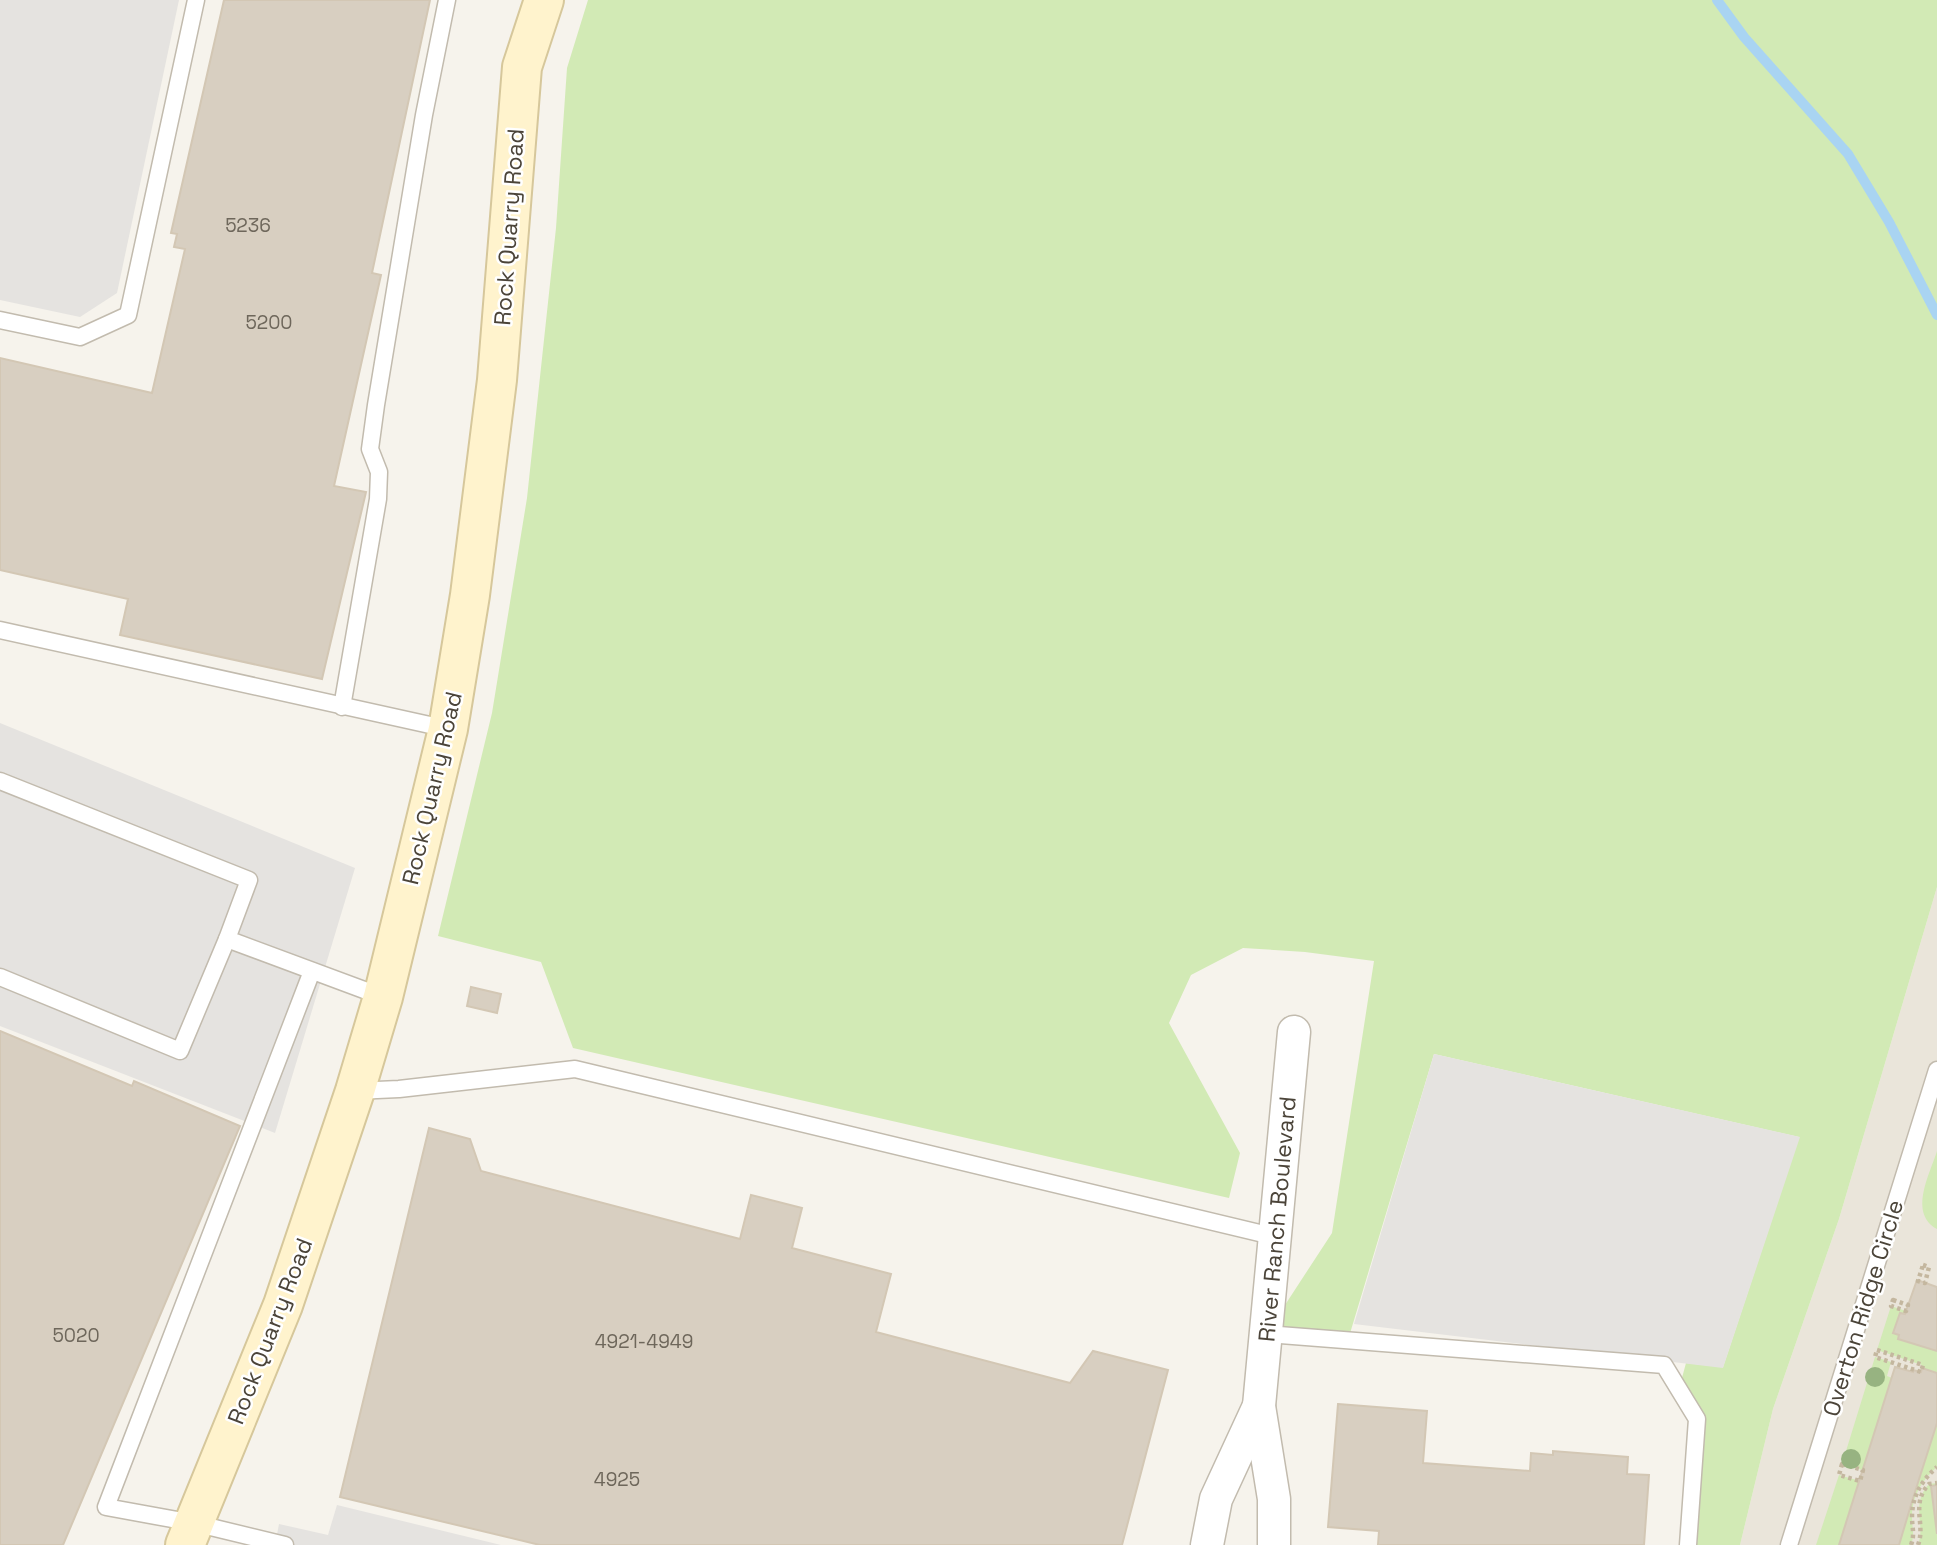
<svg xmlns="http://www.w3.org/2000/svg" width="1937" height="1545" font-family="'Space Grotesk',sans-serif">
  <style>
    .residential { fill: #eae5da }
    .green { fill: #d2eab5 }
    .parking { fill: #e5e3e0 }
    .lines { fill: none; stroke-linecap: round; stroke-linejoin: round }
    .stream { stroke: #a9d4f2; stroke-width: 10 }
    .building { fill: #d8cfc1; stroke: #d3c7b4; stroke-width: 2 }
    .lane-casing { stroke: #c2bbae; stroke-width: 19 }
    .street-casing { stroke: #c2bbae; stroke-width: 35 }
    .secondary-casing { stroke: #d6c79b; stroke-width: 42 }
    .path { stroke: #c4b79f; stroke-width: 4.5; stroke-dasharray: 3.5 3.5; stroke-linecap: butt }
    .lane { stroke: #fff; stroke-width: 16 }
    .street { stroke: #fff; stroke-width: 32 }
    .secondary { stroke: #fff3cd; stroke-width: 38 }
    .tree { fill: #97b381 }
    .labels { text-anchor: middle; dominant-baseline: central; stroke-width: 5; stroke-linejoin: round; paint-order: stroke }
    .number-label { font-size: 19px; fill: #6e675b }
    .street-label { font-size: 23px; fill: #4b4439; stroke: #fff }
  </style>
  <rect width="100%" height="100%" fill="#f6f3ec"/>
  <polygon class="residential" points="1937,887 1937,1545 1740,1545 1773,1409 1839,1219"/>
  <g class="green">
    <polygon points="588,0 1937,0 1937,887 1839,1219 1773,1409 1740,1545 1688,1545 1697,1419 1679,1389 1686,1363 1723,1367 1799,1137 1434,1054 1348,1340 1266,1334 1332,1233 1374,961 1305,952 1243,948 1191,975 1169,1023 1240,1153 1229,1198 573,1048 541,962 438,936 492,713 527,498 556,228 567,68"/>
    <path d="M1937,1151v78c-29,-16 -7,-55 0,-78z"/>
    <polygon points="1891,1306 1906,1311 1905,1314 1900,1313 1894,1333 1899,1335 1899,1339 1937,1351 1937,1373 1922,1368 1922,1365 1877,1350"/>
    <polygon points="1875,1357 1891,1362 1887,1376 1892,1378 1863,1470 1842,1464"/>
    <path d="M1937,1423v44c-15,13 -25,29 -25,50 0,11 3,17 -1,28h-12z"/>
    <polygon points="1839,1475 1860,1481 1839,1545 1816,1545"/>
    <path d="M1937,1483v62h-19c8,-21 -8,-40 11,-61z"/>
  </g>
  <g class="parking">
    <polygon points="0,0 179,0 117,293 80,317 0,300"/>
    <polygon points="0,723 355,868 275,1133 0,1026"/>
    <polygon points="1434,1054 1800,1137 1723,1368 1354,1324"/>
    <polygon points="337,1505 501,1545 275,1545 279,1524 328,1535"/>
  </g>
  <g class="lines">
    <polyline class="stream" points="1717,0 1744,37 1848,154 1889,222 1937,315"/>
  </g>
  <g class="building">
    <polygon points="224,0 430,0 372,273 381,275 334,486 366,492 322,679 120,635 128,599 0,570 0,358 152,393 185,249 174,247 177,234 171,233"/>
    <polygon points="471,987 501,994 497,1013 467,1006"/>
    <polygon points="0,1031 132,1086 134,1081 240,1126 63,1545 0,1545"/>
    <polygon points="429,1128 470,1139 481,1171 740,1239 751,1195 802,1208 792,1248 891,1274 876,1332 1070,1383 1093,1351 1168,1370 1122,1545 540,1545 340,1497"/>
    <polygon points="1917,1280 1937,1287 1937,1351 1898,1339 1899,1335 1893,1333 1900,1313 1905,1314"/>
    <polygon points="1895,1367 1913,1372 1913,1370 1921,1372 1922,1368 1937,1373 1937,1423 1914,1495 1899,1545 1839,1545"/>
    <polygon points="1338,1404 1427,1411 1423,1463 1530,1471 1531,1453 1553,1455 1553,1451 1628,1457 1627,1474 1649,1475 1644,1545 1378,1545 1379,1531 1328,1527"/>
    <polygon points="1937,1485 1937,1534 1931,1486"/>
  </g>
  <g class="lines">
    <defs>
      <g id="lane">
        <polyline points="0,320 80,337 128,315 196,0"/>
        <polyline points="0,630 448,729"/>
        <polyline points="342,707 378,499 379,472 370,449 376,405 424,115 447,0"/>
        <polyline points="0,781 249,880 227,939 383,997"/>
        <polyline points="0,977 180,1051 227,939"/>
        <polyline points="355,1091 399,1089 575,1069 1276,1237"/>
        <polyline points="1266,1334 1664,1365 1697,1419 1688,1545"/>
        <polyline points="285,1545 194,1523 106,1507 312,971"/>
        <polyline points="1789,1545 1937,1070"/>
      </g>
      <g id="street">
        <polyline points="1207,1545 1216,1499 1259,1406"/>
        <polyline points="1274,1545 1274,1499 1259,1406 1294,1032"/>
      </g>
      <polyline id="secondary" points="185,1545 283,1305 355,1091 383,997 448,729 470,595 497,380 522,67 544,0"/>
    </defs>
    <use href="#lane" class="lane-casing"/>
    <use href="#street" class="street-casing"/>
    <use href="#secondary" class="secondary-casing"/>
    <g class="path">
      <polygon points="1923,1265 1929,1267 1925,1283 1918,1281"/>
      <polygon points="1893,1300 1908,1305 1906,1311 1891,1306"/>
      <polygon points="1877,1350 1923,1365 1921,1372 1875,1357"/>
      <polygon points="1842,1464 1863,1470 1860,1481 1839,1475"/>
      <path d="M1911,1545c4,-11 1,-17 1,-28 0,-21 10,-37 25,-50"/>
      <path d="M1918,1545c8,-21 -8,-41 11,-61l8,-1"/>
    </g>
    <use href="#lane" class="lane"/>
    <use href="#street" class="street"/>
    <use href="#secondary" class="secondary"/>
  </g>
  <g class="tree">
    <circle cx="1875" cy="1377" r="10"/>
    <circle cx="1851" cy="1459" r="10"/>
  </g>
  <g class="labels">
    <g class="number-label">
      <text x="248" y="225">5236</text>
      <text x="269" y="322">5200</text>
      <text x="76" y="1335">5020</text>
      <text x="644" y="1341">4921-4949</text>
      <text x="617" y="1479">4925</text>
    </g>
    <g class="street-label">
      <text transform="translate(509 227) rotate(-86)">Rock Quarry Road</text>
      <text transform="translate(432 788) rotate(-77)">Rock Quarry Road</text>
      <text transform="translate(1277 1219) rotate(-85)">River Ranch Boulevard</text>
      <text transform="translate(1863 1308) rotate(-73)">Overton Ridge Circle</text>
      <text transform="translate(270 1331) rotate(-69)">Rock Quarry Road</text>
    </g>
  </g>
</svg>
